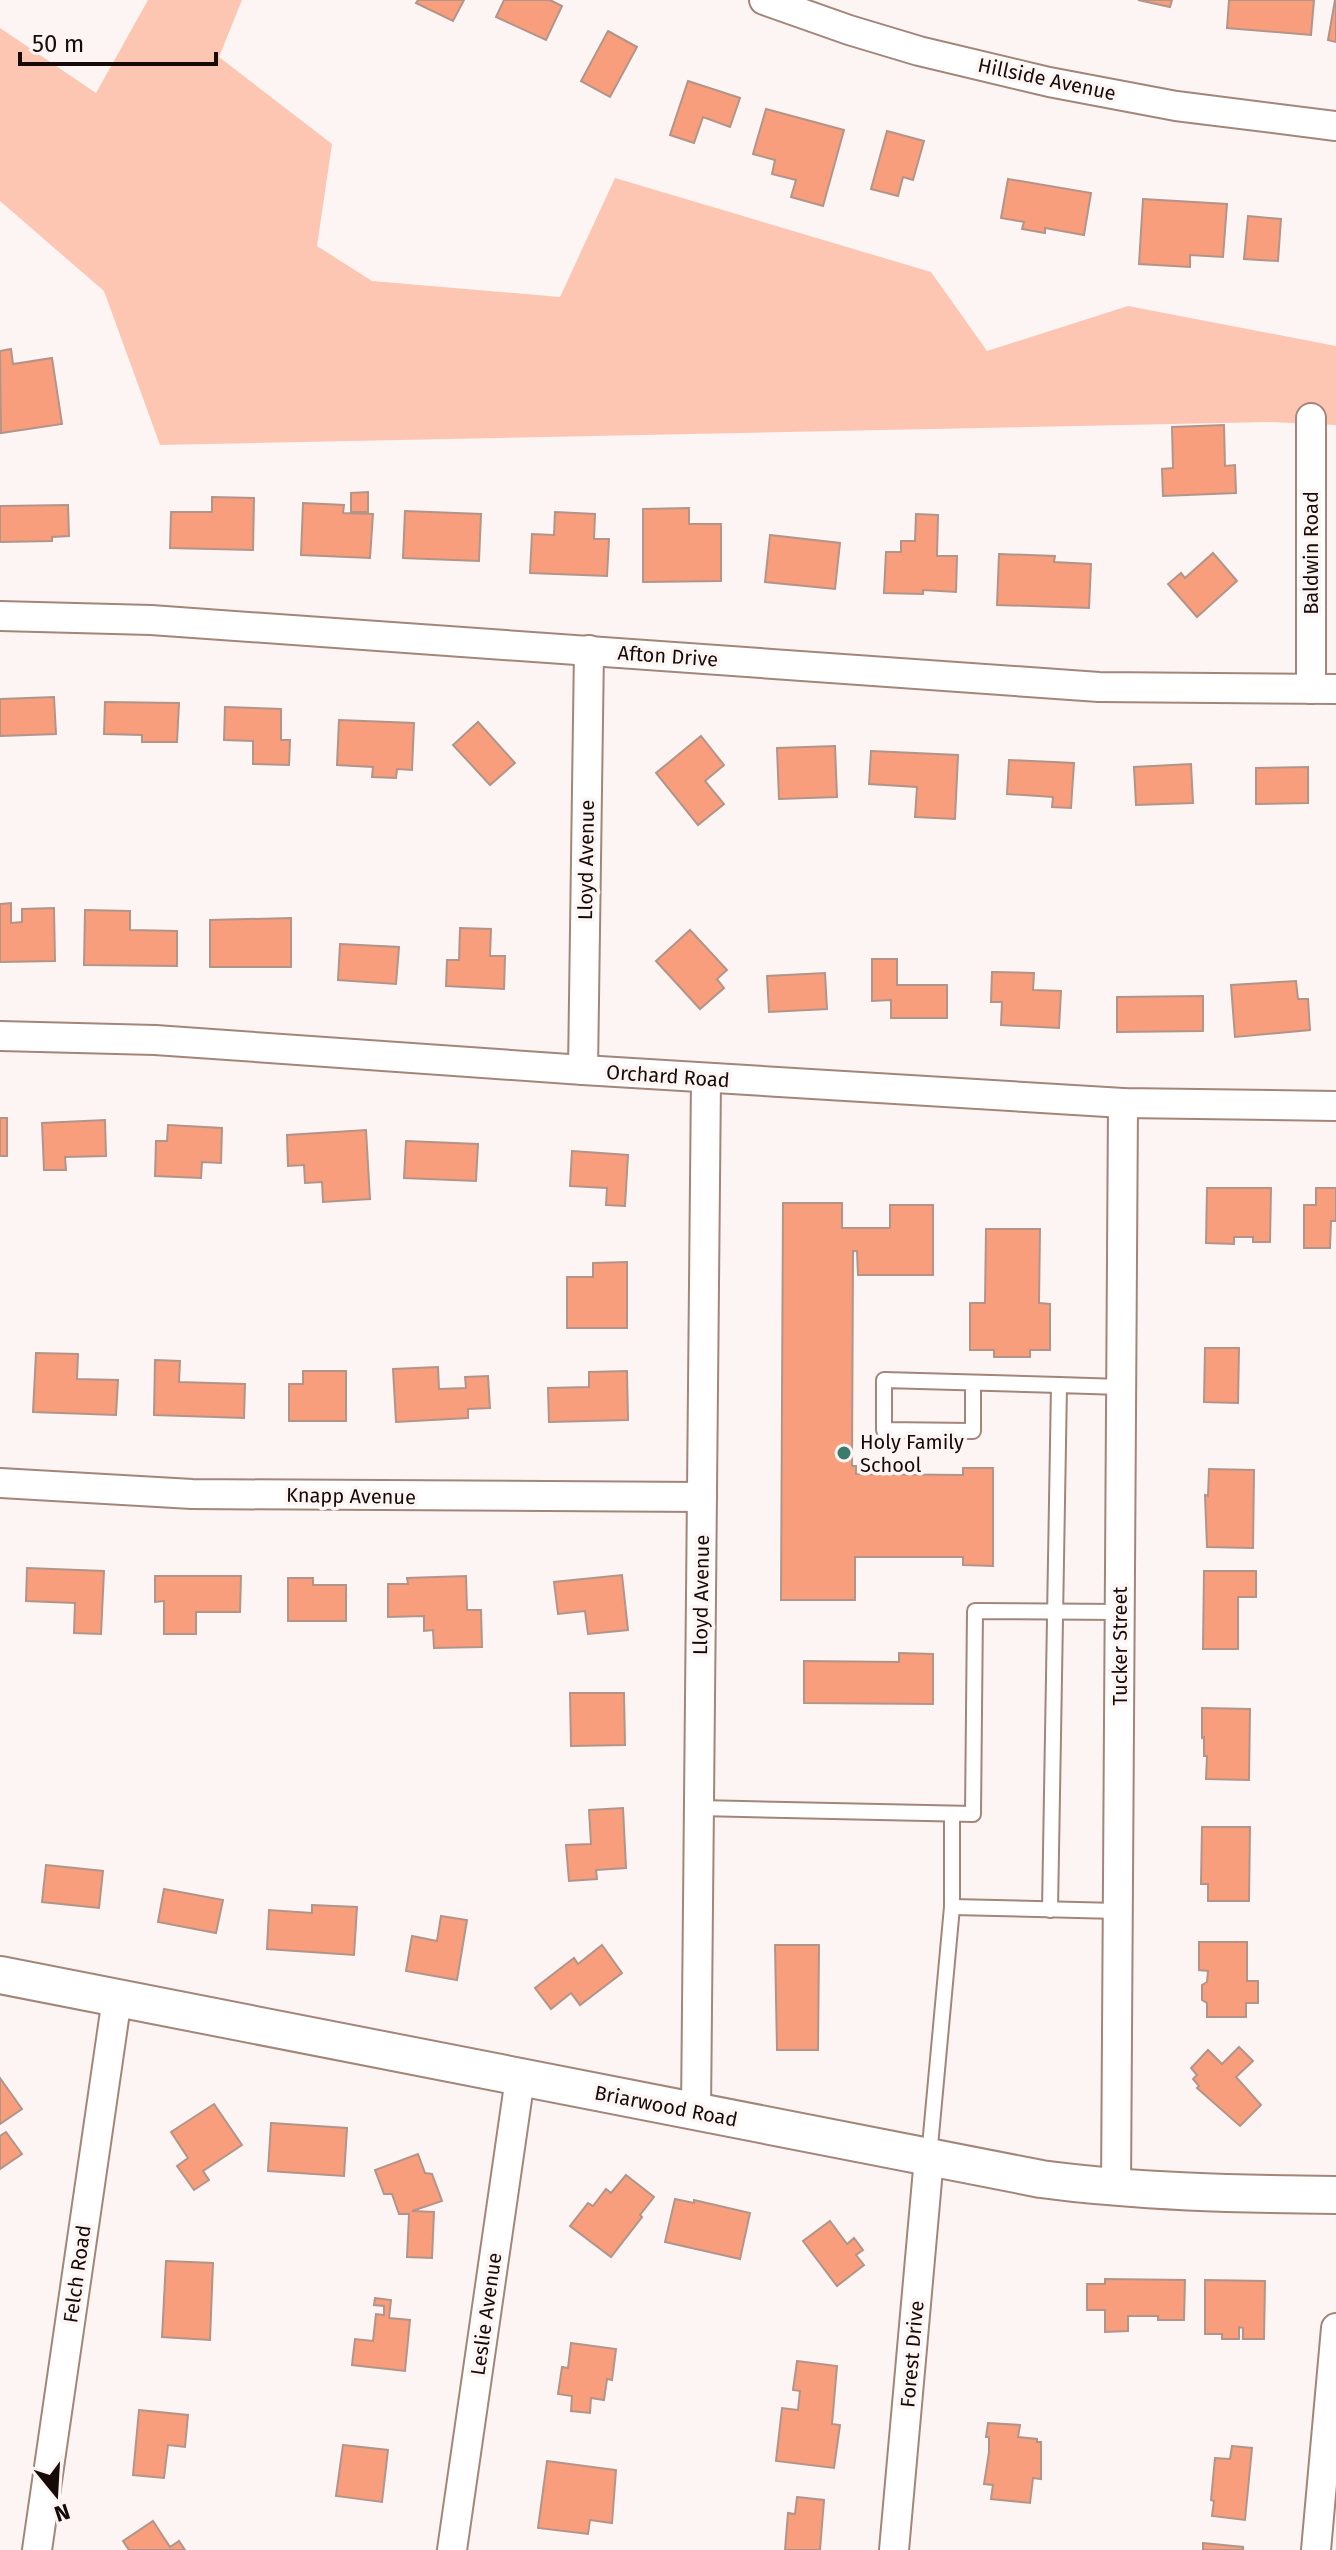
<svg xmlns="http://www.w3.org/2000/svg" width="1336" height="2550" font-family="'Fira Sans',sans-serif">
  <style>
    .green { fill: #fdc6b2 }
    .building { fill: #f99e7c; stroke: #b39489; stroke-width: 2 }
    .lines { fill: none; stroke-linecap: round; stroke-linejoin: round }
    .service-casing { stroke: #a3857a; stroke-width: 18 }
    .minor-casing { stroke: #a3857a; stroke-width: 32 }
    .tertiary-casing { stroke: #a3857a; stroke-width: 40 }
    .service { stroke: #fff; stroke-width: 14 }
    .minor { stroke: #fff; stroke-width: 28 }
    .tertiary { stroke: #fff; stroke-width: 36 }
    .poi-dot { fill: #3a7b6b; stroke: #fcf5f3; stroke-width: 3 }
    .labels { text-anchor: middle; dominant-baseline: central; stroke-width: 7; stroke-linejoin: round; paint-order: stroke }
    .street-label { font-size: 20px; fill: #160b08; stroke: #fcf5f3 }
    .poi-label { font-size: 20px; fill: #160b08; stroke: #fcf5f3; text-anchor: start }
  </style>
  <rect width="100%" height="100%" fill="#fcf5f3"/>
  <polygon class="green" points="148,0 242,0 219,57 332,144 317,246 372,281 560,297 615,178 931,272 987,351 1128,306 1336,346 1336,425 1268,422 160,445 104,291 0,201 0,28 96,93"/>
  <g class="building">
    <polygon points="418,0 464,0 453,21 416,3"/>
    <polygon points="504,0 550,0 562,6 546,40 496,17"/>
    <polygon points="1138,0 1172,0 1170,7"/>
    <polygon points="1229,0 1314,0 1311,35 1227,28"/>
    <polygon points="1335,0 1336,0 1336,42 1328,40"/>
    <polygon points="608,31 637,47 610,97 581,81"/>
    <polygon points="688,81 740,98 730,127 703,117 694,143 670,135"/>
    <polygon points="766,109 844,130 823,206 791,197 796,180 772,174 775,160 753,154"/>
    <polygon points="887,131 924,141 913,180 903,177 898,196 871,189"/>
    <polygon points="1008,179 1091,193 1084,235 1045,228 1045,233 1022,229 1024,222 1001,218"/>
    <polygon points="1143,199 1227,204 1223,257 1190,255 1190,267 1139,264"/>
    <polygon points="1248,216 1281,219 1278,261 1244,259"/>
    <polygon points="11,349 13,364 52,358 62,424 1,433 0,351"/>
    <polygon points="1224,425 1225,466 1235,465 1236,493 1163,496 1162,469 1173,468 1172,427"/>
    <polygon points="368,492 368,512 351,512 351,493"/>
    <polygon points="212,497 254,498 253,550 170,548 171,512 212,512"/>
    <polygon points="303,503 344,505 343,513 373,514 370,558 301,555"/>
    <polygon points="68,505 69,536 52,537 52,541 0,542 0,506"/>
    <polygon points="689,508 689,524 721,524 721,581 643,582 643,509"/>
    <polygon points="405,511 481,514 479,561 403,558"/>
    <polygon points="555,512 595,514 594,539 609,539 607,576 530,573 532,534 554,535"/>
    <polygon points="916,514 938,515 937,556 957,556 956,592 923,590 923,594 884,593 886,552 901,552 901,541 915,541"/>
    <polygon points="770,535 840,543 835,589 765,582"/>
    <polygon points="1213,553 1237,581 1197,617 1168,584 1181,573 1185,578"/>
    <polygon points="999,554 1055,556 1054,562 1091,564 1089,608 997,605"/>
    <polygon points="54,697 56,734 0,736 0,699"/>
    <polygon points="105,702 179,703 177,742 142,742 142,735 104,734"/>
    <polygon points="225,707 281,709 281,740 290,740 289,765 253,764 253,741 224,740"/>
    <polygon points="339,720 414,723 412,770 397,769 396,778 372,777 373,767 337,765"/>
    <polygon points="478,722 515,763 490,785 453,745"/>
    <polygon points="701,736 724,765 705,781 724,804 698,825 656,773"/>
    <polygon points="835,746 837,797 779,799 777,748"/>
    <polygon points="871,751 958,755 955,819 915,817 917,787 869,784"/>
    <polygon points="1009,760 1074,763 1071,808 1052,807 1053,797 1007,794"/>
    <polygon points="1191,764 1193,803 1136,805 1134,767"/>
    <polygon points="1308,767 1308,803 1256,804 1256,768"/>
    <polygon points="11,903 11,923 22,922 22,909 54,908 55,961 0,962 0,904"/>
    <polygon points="85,910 130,911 130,930 177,931 177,966 84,965"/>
    <polygon points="291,918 291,967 210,967 210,920"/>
    <polygon points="460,928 491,929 490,956 505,956 504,989 446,986 447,960 459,960"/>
    <polygon points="690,930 727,970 717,979 724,988 700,1009 656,961"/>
    <polygon points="340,944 399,947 396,984 338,980"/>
    <polygon points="872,959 897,959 897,985 947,985 947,1018 891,1018 891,1000 872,1001"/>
    <polygon points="992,972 1034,973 1033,990 1061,991 1059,1028 1001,1025 1002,1002 991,1002"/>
    <polygon points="825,973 827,1009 769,1012 767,976"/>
    <polygon points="1296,981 1298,999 1308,999 1310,1030 1235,1037 1231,985"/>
    <polygon points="1203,996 1203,1031 1117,1032 1117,997"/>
    <rect x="0" y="1118" width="7" height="38"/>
    <polygon points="105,1120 106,1156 65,1157 66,1170 44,1170 42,1123"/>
    <polygon points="168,1125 222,1128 221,1163 202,1162 201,1178 155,1176 156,1141 167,1141"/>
    <polygon points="366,1130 370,1199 323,1202 322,1182 305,1183 304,1165 288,1166 287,1135"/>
    <polygon points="406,1141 478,1144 476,1181 404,1178"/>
    <polygon points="572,1151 628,1155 625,1206 606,1205 607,1188 570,1186"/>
    <polygon points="1207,1188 1271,1188 1270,1242 1253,1242 1253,1237 1234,1237 1234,1244 1206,1243"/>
    <polygon points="1316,1188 1336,1188 1336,1221 1331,1221 1330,1248 1304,1248 1304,1205 1316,1205"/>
    <polygon points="783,1203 842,1203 842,1228 890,1228 890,1205 933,1205 933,1275 858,1275 857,1251 853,1251 852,1466 856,1466 856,1474 963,1475 963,1468 993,1468 993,1566 963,1565 963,1557 855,1557 855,1600 781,1600"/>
    <polygon points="986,1229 1040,1229 1039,1303 1050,1304 1050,1350 1030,1350 1030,1357 994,1357 994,1350 970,1350 970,1303 985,1303"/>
    <polygon points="627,1262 627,1328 567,1328 567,1277 593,1277 593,1263"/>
    <polygon points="1205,1348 1239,1348 1238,1403 1204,1402"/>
    <polygon points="36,1353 78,1354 77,1379 118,1380 116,1415 33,1412"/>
    <polygon points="155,1360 180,1361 179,1382 245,1384 244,1418 154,1415"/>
    <polygon points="438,1367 439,1389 466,1388 465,1377 488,1376 490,1408 468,1409 468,1418 396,1422 393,1369"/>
    <polygon points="303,1371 346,1371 346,1421 289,1421 289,1384 303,1384"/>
    <polygon points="627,1371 628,1420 549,1422 548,1388 589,1387 589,1372"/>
    <polygon points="1209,1469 1254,1470 1253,1548 1207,1547 1205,1495 1208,1496"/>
    <polygon points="27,1568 104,1571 101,1634 74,1633 75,1603 26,1601"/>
    <polygon points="1204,1571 1256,1571 1256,1597 1238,1597 1238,1649 1203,1649"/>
    <polygon points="622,1575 628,1630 588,1634 585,1611 558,1614 554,1582"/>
    <polygon points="155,1576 241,1576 240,1612 196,1612 196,1634 164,1634 164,1601 155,1602"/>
    <polygon points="466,1576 467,1610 481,1610 482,1647 434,1648 433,1630 424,1631 424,1616 388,1617 388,1584 408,1584 407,1578"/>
    <polygon points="288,1578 313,1578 313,1585 346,1585 346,1621 288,1621"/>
    <polygon points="899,1653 933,1654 933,1704 804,1703 804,1661 899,1662"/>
    <polygon points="570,1693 624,1693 625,1745 571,1746"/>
    <polygon points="1202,1708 1250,1709 1249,1780 1206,1779 1207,1756 1204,1756 1204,1737 1202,1738"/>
    <polygon points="623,1808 626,1868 596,1870 597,1879 569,1881 566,1845 591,1844 589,1810"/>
    <polygon points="1202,1827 1250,1827 1249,1901 1208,1901 1208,1884 1201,1884"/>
    <polygon points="46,1865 103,1871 99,1908 42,1902"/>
    <polygon points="164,1889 223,1900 216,1933 158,1922"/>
    <polygon points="312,1905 357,1907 354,1955 267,1949 269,1910 312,1913"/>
    <polygon points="441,1916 467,1920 457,1980 406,1971 412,1936 437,1941"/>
    <polygon points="1199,1942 1247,1942 1247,1981 1258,1981 1258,2003 1246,2003 1246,2017 1207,2017 1207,2003 1202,2000 1202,1985 1207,1982 1208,1971 1199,1970"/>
    <polygon points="602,1945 622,1973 580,2005 571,1993 551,2009 535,1988 574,1958 578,1964"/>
    <polygon points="775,1945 819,1945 818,2050 777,2050"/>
    <polygon points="1239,2047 1253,2061 1236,2077 1261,2105 1240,2126 1197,2088 1199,2086 1193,2079 1197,2075 1191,2068 1208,2050 1222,2064"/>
    <polygon points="0,2078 22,2109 0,2124"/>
    <polygon points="214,2104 242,2145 203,2171 209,2180 194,2190 177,2166 188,2158 171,2132"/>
    <polygon points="271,2123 347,2128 344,2176 268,2171"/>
    <polygon points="6,2132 22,2154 0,2169 0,2136"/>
    <polygon points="418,2154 425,2173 432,2174 442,2201 412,2211 434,2212 432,2258 407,2257 409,2214 399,2214 392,2194 384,2194 375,2170"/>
    <polygon points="626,2175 654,2197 640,2215 642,2217 611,2257 570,2226 588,2203 593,2206 606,2189 611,2193"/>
    <polygon points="675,2199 694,2203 694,2200 750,2213 740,2259 665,2242"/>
    <polygon points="830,2221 847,2244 854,2238 863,2250 856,2255 864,2265 837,2286 803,2241"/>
    <polygon points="166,2261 213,2263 210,2340 162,2337"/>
    <polygon points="1105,2279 1185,2280 1184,2320 1158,2320 1158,2316 1128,2316 1128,2331 1105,2332 1105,2310 1087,2310 1087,2284 1105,2284"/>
    <polygon points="1205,2280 1265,2281 1264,2339 1243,2339 1243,2328 1239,2327 1239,2339 1222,2339 1222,2334 1205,2334"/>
    <polygon points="375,2298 391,2300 389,2318 410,2320 405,2371 352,2365 355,2339 373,2341 376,2314 384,2315 384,2306 374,2305"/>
    <polygon points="571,2343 616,2349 612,2380 607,2379 604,2400 591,2398 590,2413 571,2411 572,2396 558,2394 562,2367 568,2368"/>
    <polygon points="797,2361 837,2366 832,2424 840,2425 834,2468 776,2461 782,2408 798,2410 800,2391 793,2390"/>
    <polygon points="139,2410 188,2415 185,2447 168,2445 164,2478 133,2475"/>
    <polygon points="988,2423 1020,2425 1018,2437 1037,2439 1037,2442 1041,2442 1041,2479 1033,2478 1030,2503 991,2499 993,2485 984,2484 989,2452 989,2437 986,2437"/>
    <polygon points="343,2445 388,2450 382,2502 336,2496"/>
    <polygon points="1232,2446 1252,2448 1245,2520 1212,2516 1214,2501 1211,2500 1215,2458 1230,2459"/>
    <polygon points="547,2461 616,2470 612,2523 590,2520 588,2534 538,2528"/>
    <polygon points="797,2497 824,2500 820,2550 785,2550 788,2513 795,2514"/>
    <polygon points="153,2521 170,2547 179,2541 185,2550 129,2550 123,2541"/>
    <polygon points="1203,2543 1243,2547 1243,2550 1203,2550"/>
  </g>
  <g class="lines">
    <defs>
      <g id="service">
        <polyline points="973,1383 973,1431 884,1430 884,1380 1059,1385"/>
        <polyline points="699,1808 973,1814 975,1611 1120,1612"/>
        <polyline points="952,1907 1118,1911"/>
        <polyline points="1050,1910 1059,1385 1121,1387"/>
        <polyline points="929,2157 952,1907 952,1814"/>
      </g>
      <g id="minor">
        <polyline points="764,0 849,30 919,51 1049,82 1176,106 1336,126"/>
        <polyline points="1311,418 1311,689"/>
        <polyline points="0,616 151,620 1099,687 1336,689"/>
        <polyline points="0,1036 155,1040 583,1070 1123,1103 1336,1106"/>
        <polyline points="583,1070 589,650"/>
        <polyline points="0,1483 192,1494 702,1497"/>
        <polyline points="696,2112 706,1078"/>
        <polyline points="1116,2189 1123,1103"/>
        <polyline points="37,2550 117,1998"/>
        <polyline points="452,2550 520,2078"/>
        <polyline points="894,2550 929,2158"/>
        <polyline points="1316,2550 1336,2328"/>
      </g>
      <path id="tertiary" d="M0,1975l1041,204c98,13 196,15 295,16"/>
    </defs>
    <use href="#service" class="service-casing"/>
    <use href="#minor" class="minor-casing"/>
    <use href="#tertiary" class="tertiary-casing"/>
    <use href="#service" class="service"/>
    <use href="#minor" class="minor"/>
    <use href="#tertiary" class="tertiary"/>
  </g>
  <circle class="poi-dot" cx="844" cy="1453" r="8"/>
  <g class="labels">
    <g class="street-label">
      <text transform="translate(1047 79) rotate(12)">Hillside Avenue</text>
      <text transform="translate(1311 553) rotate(-90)">Baldwin Road</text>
      <text transform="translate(668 656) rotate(4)">Afton Drive</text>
      <text transform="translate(586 860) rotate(-89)">Lloyd Avenue</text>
      <text transform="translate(668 1076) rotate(4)">Orchard Road</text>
      <text transform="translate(351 1496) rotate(1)">Knapp Avenue</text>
      <text transform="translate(701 1595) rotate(-89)">Lloyd Avenue</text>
      <text transform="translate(1120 1646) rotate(-90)">Tucker Street</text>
      <text transform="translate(666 2106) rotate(11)">Briarwood Road</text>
      <text transform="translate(77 2274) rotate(-82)">Felch Road</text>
      <text transform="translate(486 2314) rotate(-82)">Leslie Avenue</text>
      <text transform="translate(912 2354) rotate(-85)">Forest Drive</text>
    </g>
    <g class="poi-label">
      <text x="860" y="1442">Holy Family<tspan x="860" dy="23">School</tspan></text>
    </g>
  </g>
  <g transform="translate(56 2494) rotate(162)" stroke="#fcf5f3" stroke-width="6" paint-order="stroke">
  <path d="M0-6L14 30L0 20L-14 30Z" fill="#160b08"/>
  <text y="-12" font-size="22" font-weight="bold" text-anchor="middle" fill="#160b08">N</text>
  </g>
  <path d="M20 52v12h196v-12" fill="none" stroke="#160b08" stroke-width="4"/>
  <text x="32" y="52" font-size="24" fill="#160b08" stroke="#fcf5f3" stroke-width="6" paint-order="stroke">50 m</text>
</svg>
